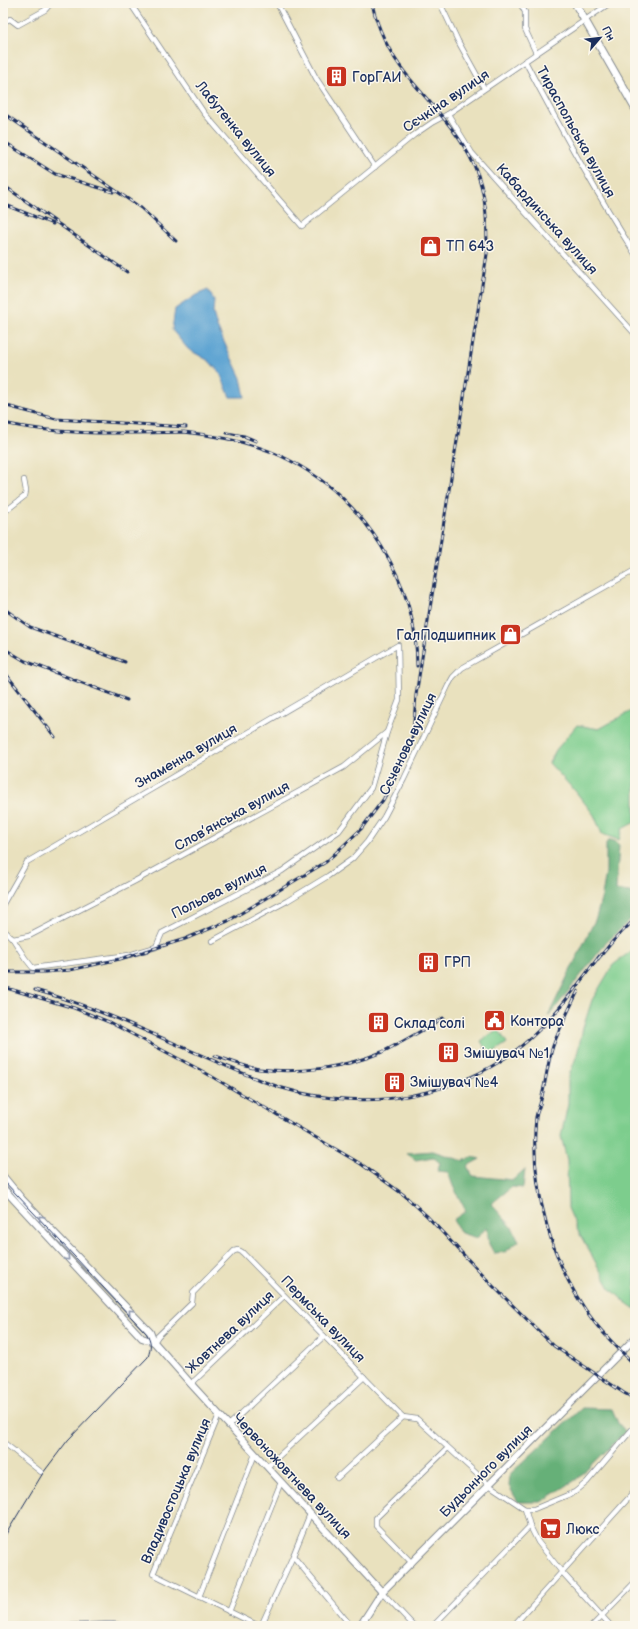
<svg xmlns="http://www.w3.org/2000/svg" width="638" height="1629" font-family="'Balsamiq Sans',sans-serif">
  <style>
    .green { fill: #7dcd8d; stroke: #4c7e76 }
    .forest { fill: #66b078; stroke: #40706b }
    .water { fill: #5ba3d2; stroke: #3b6998 }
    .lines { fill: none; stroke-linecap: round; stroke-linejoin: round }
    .minor-casing { stroke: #82888e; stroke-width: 6 }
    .secondary-casing { stroke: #82888e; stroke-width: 8 }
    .primary-casing { stroke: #82888e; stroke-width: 9 }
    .minor { stroke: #fff; stroke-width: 4.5 }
    .secondary { stroke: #fff; stroke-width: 6 }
    .primary { stroke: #fff; stroke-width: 7 }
    .tram { stroke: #1b2f5e; stroke-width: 1 }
    .rail-casing { stroke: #1b2f5e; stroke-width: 3 }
    .rail { stroke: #fbf7ec; stroke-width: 1.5; stroke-dasharray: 4.5; stroke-linecap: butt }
    .oneway { stroke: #8d97ae }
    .labels { text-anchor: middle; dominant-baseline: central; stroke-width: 3; stroke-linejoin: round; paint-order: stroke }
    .poi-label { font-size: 14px; fill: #1b2f5e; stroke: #fbf7ec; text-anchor: start }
    .street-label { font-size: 14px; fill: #1b2f5e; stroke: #fbf7ec }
  </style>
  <rect width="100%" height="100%" fill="#fbf7ec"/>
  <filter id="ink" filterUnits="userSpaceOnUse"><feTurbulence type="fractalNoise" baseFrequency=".025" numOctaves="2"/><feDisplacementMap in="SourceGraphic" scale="8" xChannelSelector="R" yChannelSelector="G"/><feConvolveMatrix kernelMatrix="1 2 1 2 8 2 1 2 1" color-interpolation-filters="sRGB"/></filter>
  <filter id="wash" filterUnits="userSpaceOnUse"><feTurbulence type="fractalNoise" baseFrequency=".012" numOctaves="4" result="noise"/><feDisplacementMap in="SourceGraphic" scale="16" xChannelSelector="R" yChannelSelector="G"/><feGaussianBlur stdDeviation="0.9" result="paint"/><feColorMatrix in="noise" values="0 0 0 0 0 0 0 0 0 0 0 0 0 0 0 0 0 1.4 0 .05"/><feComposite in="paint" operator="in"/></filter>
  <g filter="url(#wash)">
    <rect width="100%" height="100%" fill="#e9e1be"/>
    <g class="green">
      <polygon points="635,709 635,822 622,829 619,840 602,834 594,815 576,792 549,763 556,750 577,725 599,729"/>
      <polygon points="635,948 635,1309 625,1302 610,1288 578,1231 568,1208 567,1160 561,1136 568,1104 568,1078 577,1055 583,1028 592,1000 613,965"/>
      <polygon points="498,1029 507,1043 489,1055 481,1041"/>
    </g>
    <g class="forest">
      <polygon points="608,841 615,841 619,845 616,890 635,893 635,915 606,943 553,1011 548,1016 596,918 602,896 606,872 606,843"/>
      <polygon points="433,1151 463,1161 472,1157 480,1159 467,1166 473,1176 513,1180 525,1169 523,1188 512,1187 491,1204 512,1227 519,1241 505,1252 494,1253 489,1244 487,1227 477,1238 461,1233 453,1220 466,1211 453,1186 448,1172 437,1171 440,1163 433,1157 416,1160 406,1153"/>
      <polygon points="582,1408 612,1409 618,1423 626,1432 577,1479 541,1502 518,1502 509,1486 510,1474"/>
    </g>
    <polygon class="water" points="208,290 214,300 213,313 217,327 241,378 245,397 230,397 220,373 209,361 188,349 172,330 175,309 196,295"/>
  </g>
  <g filter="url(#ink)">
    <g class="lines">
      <defs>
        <g id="minor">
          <polyline points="130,3 204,113 302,226 414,135 433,122 448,114 610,3"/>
          <polyline points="277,3 316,78 375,167"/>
          <polyline points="440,3 458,41 484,88"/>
          <polyline points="520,3 525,12 525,29 536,53"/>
          <polyline points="3,22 10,19 18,25 45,10 51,3"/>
          <path d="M525,61c34,65 70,130 110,193"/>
          <polyline points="448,114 472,153 635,334"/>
          <polyline points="3,513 25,496 26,491 24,480"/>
          <polyline points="3,904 27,862 398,645 399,700 387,732 344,767 135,881 29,936 13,939 3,929"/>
          <polyline points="13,939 25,958 33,968 129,955 156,947 162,933 282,871 339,831 371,788 387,732"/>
          <polyline points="212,941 287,901 328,876 352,859 367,842 384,817 404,779 448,686 453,677 462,668 635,570"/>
          <polyline points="154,1342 158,1336 192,1303 193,1293 234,1251 238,1250 242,1252 403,1417 417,1419 489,1485 525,1509 530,1526 538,1542 561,1571 611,1626"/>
          <polyline points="191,1384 284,1296"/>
          <polyline points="219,1415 153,1574 259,1626"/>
          <polyline points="229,1425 324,1336"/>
          <polyline points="3,1442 41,1472"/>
          <polyline points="267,1467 364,1377"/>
          <polyline points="337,1478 403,1417"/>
          <polyline points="525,1509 534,1509 575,1492 587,1482 635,1426"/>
          <polyline points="293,1556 351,1626"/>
          <polyline points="412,1563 376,1526 376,1518 448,1448"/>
          <polyline points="382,1592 414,1626"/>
          <polyline points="199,1597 255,1454"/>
          <polyline points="229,1612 281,1482"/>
          <polyline points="67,1626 111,1624 130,1626"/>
          <polyline points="261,1626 293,1556 310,1514"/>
          <polyline points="433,1626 530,1526"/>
          <polyline points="513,1626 635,1491"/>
          <polyline points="592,1626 635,1582"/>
        </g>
        <g id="secondary">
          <polyline points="3,1176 22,1199 150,1332 154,1342 191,1384 382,1592"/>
          <polyline points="3,1188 142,1338 154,1342"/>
          <polyline points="360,1626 382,1592 635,1338"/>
        </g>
        <polyline id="primary" points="575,3 635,108"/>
      </defs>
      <use href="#minor" class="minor-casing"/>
      <use href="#secondary" class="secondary-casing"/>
      <use href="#primary" class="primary-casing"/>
      <use href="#minor" class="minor"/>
      <use href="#secondary" class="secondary"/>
      <use href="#primary" class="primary"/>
      <path class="tram" d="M3,1180l143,153c6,8 5,15 2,24l-80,83 -25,33 -40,66"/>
      <defs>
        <g id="rail">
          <polyline points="3,113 141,208 176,241"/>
          <polyline points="3,141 55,174 113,192"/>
          <polyline points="3,185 127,272"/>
          <polyline points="3,204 53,224"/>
          <polyline points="3,405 56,419 186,427"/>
          <path d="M3,423c60,13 120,10 181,9 36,4 73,11 105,28 75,39 128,121 128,206"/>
          <polyline points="227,433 244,436 256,441"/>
          <polyline points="3,608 30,627 125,662"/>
          <polyline points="3,648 25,661 127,700"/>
          <polyline points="3,670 55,737"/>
          <polyline points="598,959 613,941 635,919"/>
          <path d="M3,972h42l25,-2 50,-11 65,-20 43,-18 98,-59 35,-33 22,-29 18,-33 12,-32 3,-40 71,-441c0,-31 0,-60 -13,-89 -16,-35 -44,-61 -68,-91 -16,-20 -29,-46 -34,-71"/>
          <polyline points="3,987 74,1008 109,1022 204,1072 361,1164 404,1195 427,1216 493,1286 554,1346 624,1393 635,1399"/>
          <path d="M35,990c79,22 151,61 227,91 92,36 206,21 278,-52 23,-22 41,-49 61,-75"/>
          <path d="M578,991c-9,18 -18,36 -25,55 -6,18 -7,36 -12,54 -1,6 -4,11 -5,17 -7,68 16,151 59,206 12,15 26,28 40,42"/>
          <path d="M215,1056c14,4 29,11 44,13 40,5 85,-1 123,-17 21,-10 41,-22 61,-34"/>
        </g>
      </defs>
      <use href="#rail" class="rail-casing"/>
      <use href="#rail" class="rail"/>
    </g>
    <defs><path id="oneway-chevron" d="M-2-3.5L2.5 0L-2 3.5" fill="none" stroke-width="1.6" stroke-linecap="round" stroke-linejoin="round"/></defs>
    <g class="oneway">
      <use href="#oneway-chevron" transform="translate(41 1218) rotate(-134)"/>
      <use href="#oneway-chevron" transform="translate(67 1258) rotate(47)"/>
      <use href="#oneway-chevron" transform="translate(131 1312) rotate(-134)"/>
    </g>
  </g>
  <defs>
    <symbol id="building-square" viewBox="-11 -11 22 22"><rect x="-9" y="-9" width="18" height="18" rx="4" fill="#c8321e" stroke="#fbf7ec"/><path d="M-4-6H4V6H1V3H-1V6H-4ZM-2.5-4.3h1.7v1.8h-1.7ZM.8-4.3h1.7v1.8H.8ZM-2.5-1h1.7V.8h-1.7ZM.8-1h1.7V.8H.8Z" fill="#fff"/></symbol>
    <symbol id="shop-square" viewBox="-11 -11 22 22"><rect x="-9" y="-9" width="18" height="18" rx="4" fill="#c8321e" stroke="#fbf7ec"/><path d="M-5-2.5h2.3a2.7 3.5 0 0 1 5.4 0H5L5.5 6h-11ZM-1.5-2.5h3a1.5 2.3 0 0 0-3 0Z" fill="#fff"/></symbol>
    <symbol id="civic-square" viewBox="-11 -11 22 22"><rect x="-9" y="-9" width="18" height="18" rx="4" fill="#c8321e" stroke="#fbf7ec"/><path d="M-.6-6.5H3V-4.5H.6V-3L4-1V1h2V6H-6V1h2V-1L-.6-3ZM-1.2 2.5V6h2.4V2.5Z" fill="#fff"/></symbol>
    <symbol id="supermarket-square" viewBox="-11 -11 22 22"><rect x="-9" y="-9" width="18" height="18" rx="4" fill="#c8321e" stroke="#fbf7ec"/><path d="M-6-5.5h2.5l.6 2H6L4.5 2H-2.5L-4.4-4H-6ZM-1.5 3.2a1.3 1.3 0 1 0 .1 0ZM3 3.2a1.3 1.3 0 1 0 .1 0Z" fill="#fff"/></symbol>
  </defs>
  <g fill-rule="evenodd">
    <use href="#building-square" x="324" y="64" width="25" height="25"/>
    <use href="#shop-square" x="418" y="234" width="25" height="25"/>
    <use href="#shop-square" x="498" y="622" width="25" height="25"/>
    <use href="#building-square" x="416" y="950" width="25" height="25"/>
    <use href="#civic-square" x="482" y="1008" width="25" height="25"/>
    <use href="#building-square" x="366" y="1010" width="25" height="25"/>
    <use href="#building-square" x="436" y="1040" width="25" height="25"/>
    <use href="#building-square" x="382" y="1070" width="25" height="25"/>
    <use href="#supermarket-square" x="538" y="1516" width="25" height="25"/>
  </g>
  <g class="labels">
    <g class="poi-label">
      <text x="352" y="77">ГорГАИ</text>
      <text x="446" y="246">ТП 643</text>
      <text x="496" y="635" text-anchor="end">ГалПодшипник</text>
      <text x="444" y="962">ГРП</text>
      <text x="510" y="1021">Контора</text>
      <text x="394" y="1023">Склад солі</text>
      <text x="464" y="1053">Змішувач №1</text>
      <text x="410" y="1082">Змішувач №4</text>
      <text x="566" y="1529">Люкс</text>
    </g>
    <g class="street-label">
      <text transform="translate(446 101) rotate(-34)">Сєчкіна вулиця</text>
      <text transform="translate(236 129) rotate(51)">Лабутенка вулиця</text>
      <text transform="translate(576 132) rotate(61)">Тираспольська вулиця</text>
      <text transform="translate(547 219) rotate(48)">Кабардинська вулиця</text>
      <text transform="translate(408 744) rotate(-64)">Сєченова вулиця</text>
      <text transform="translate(186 756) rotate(-30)">Знаменна вулиця</text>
      <text transform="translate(232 816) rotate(-29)">Слов’янська вулиця</text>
      <text transform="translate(219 891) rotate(-27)">Польова вулиця</text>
      <text transform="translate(323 1319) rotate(46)">Пермська вулиця</text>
      <text transform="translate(230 1332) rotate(-43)">Жовтнева вулиця</text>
      <text transform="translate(486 1471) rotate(-45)">Будьонного вулиця</text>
      <text transform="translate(292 1476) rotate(47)">Червоножовтнева вулиця</text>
      <text transform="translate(176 1491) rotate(-67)">Владивостоцька вулиця</text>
    </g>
  </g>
  <rect width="638" height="1629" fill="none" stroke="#fbf7ec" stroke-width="16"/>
  <g transform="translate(600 38) rotate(62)" stroke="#fbf7ec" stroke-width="3" paint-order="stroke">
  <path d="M0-3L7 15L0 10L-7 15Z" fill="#1b2f5e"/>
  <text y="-6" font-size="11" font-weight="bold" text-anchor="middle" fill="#1b2f5e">Пн</text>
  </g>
</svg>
